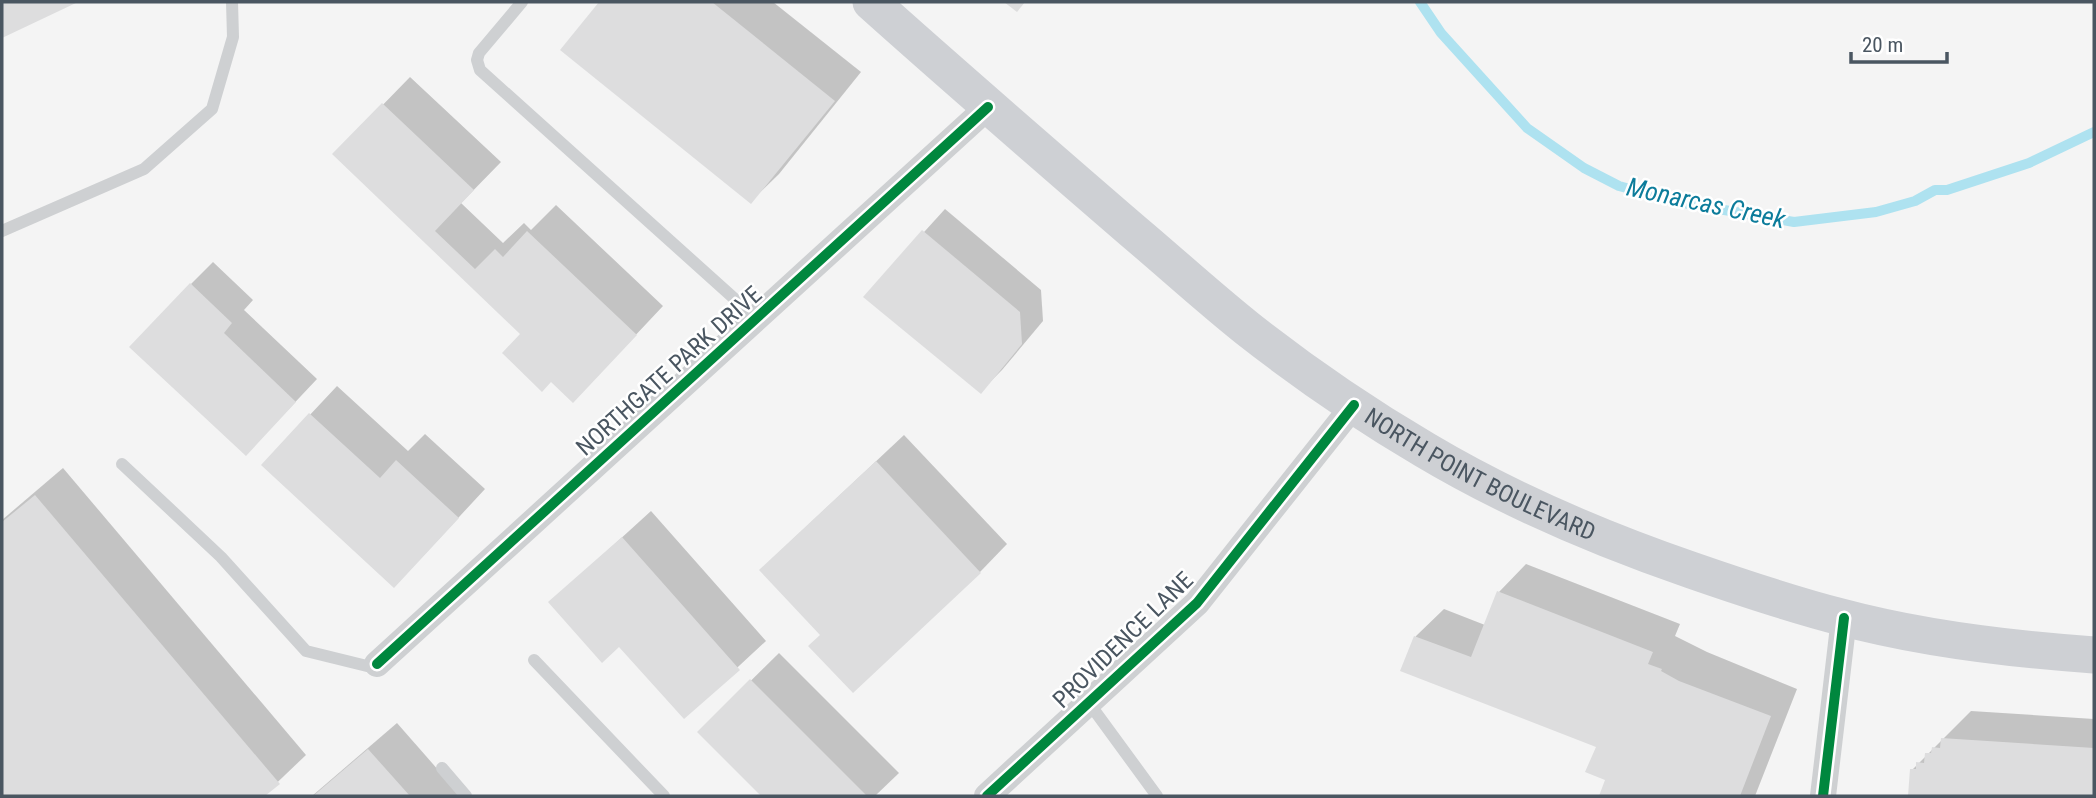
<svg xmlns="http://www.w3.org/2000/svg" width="2096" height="798" font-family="'Roboto Condensed',sans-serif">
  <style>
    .shadow { fill: #0003 }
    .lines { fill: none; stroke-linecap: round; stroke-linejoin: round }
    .stream { stroke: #aee2f0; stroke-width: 10 }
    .building { fill: #ddddde }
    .service { stroke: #ced0d2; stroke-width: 12 }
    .minor { stroke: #ced0d2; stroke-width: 26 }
    .secondary { stroke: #ced0d4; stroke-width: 37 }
    .cycleway-casing { stroke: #fff; stroke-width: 15 }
    .cycleway { stroke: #00873e; stroke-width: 10 }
    .labels { text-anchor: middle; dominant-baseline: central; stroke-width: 5; stroke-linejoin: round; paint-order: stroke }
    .street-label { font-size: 24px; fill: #4a5661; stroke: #fff }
    .water-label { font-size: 26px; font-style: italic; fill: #0c7c9b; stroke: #fff }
  </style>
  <rect width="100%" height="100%" fill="#f4f4f4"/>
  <g class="shadow">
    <polygon points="2,2 73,2 2,36"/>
    <polygon points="601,2 773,2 861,72 779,174 751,201 562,49"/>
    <polygon points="410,77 501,162 461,203 503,243 524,223 531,230 556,205 663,306 600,373 523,334 335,154"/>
    <polygon points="945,209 1041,290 1043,321 1002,370 980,392 865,297"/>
    <polygon points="213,262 253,300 244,310 317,379 268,431 191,284"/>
    <polygon points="337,386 408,451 425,434 485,489 421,558 263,465"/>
    <polygon points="904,435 1007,544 980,572 789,543"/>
    <polygon points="63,468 306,755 263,796 2,796 2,520"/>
    <polygon points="651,511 766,641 684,717 620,645 551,602"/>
    <polygon points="1526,564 1680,624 1675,636 1707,652 1797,689 1755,796 1601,796 1607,779 1598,746 1403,670 1416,636 1444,609 1485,625 1499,592"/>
    <polygon points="779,653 899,773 875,796 764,796 699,732"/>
    <polygon points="1971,711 2094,719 2094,796 1910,796 1912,770"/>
    <polygon points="397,723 461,796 312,796"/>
  </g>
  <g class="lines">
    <polyline class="stream" points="1420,2 1441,33 1527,128 1584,168 1619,186 1678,202 1794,222 1876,212 1915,201 1935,190 1947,190 2029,163 2094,132"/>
  </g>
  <g class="building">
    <polygon points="2,2 78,2 2,38"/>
    <polygon points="599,2 712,2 835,101 751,204 560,50"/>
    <polygon points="1004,2 1025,2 1017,12"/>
    <polygon points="382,103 474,190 435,231 475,269 495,249 503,257 527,231 637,335 573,403 551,382 542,392 502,353 520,334 332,154"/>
    <polygon points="922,230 1020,312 1022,344 981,394 863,297"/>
    <polygon points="190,283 232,323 224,333 296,402 246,456 129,347"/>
    <polygon points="309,413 380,478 396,460 459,518 394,588 261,465"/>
    <polygon points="876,461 981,573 853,693 808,646 820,635 759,570"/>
    <polygon points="35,495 280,784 265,796 2,796 2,522"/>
    <polygon points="622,537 740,670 684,719 619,647 602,663 548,602"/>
    <polygon points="1497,591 1653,652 1648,664 1662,669 1661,671 1679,681 1771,716 1740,796 1599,796 1605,780 1585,772 1596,747 1400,671 1414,636 1471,657"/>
    <polygon points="750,679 867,796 761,796 697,732"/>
    <polygon points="1941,738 2094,748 2094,796 1908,796 1910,769 1916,769 1916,762 1924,763 1925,753 1931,753 1932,747 1940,748"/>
    <polygon points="368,749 410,796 313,796"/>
  </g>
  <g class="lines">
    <g class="service">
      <polyline points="522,2 479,53 477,60 480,70 757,319"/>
      <polyline points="2,231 144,169 212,109 233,37 232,2"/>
      <polyline points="122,464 221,557 306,651 367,666 377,664"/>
      <polyline points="534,660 664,796"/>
      <polyline points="1089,703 1157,796"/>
      <polyline points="442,768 466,796"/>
    </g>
    <g class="minor">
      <polyline points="377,664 988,107"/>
      <polyline points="987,796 1197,603 1354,405"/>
      <polyline points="1823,796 1844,618"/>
    </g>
    <path class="secondary" id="s1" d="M871,2c87,78 175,154 263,230 38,32 75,66 114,97 56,44 116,85 177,121 84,50 173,88 266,120 49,17 99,34 150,47 82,22 168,32 253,38"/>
    <defs>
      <g id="cycleway">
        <polyline points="377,664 988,107"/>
        <polyline points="987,796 1197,603 1354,405"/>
        <polyline points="1823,796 1844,618"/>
      </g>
    </defs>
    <use href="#cycleway" class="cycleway-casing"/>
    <use href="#cycleway" class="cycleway"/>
  </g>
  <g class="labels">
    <g class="street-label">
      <text transform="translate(669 371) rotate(-42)">NORTHGATE PARK DRIVE</text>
      <text stroke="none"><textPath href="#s1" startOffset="774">NORTH POINT BOULEVARD</textPath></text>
      <text transform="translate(1123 640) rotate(-44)">PROVIDENCE LANE</text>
    </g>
    <g class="water-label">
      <text transform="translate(1706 203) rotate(12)">Monarcas Creek</text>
    </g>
  </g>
  <rect width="2096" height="798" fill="none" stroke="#4a5661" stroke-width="7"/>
  <path d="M1851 52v10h96v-10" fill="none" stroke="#4a5661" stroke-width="3.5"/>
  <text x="1862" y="52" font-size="21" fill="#4a5661" stroke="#ffffff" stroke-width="5" paint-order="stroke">20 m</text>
</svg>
